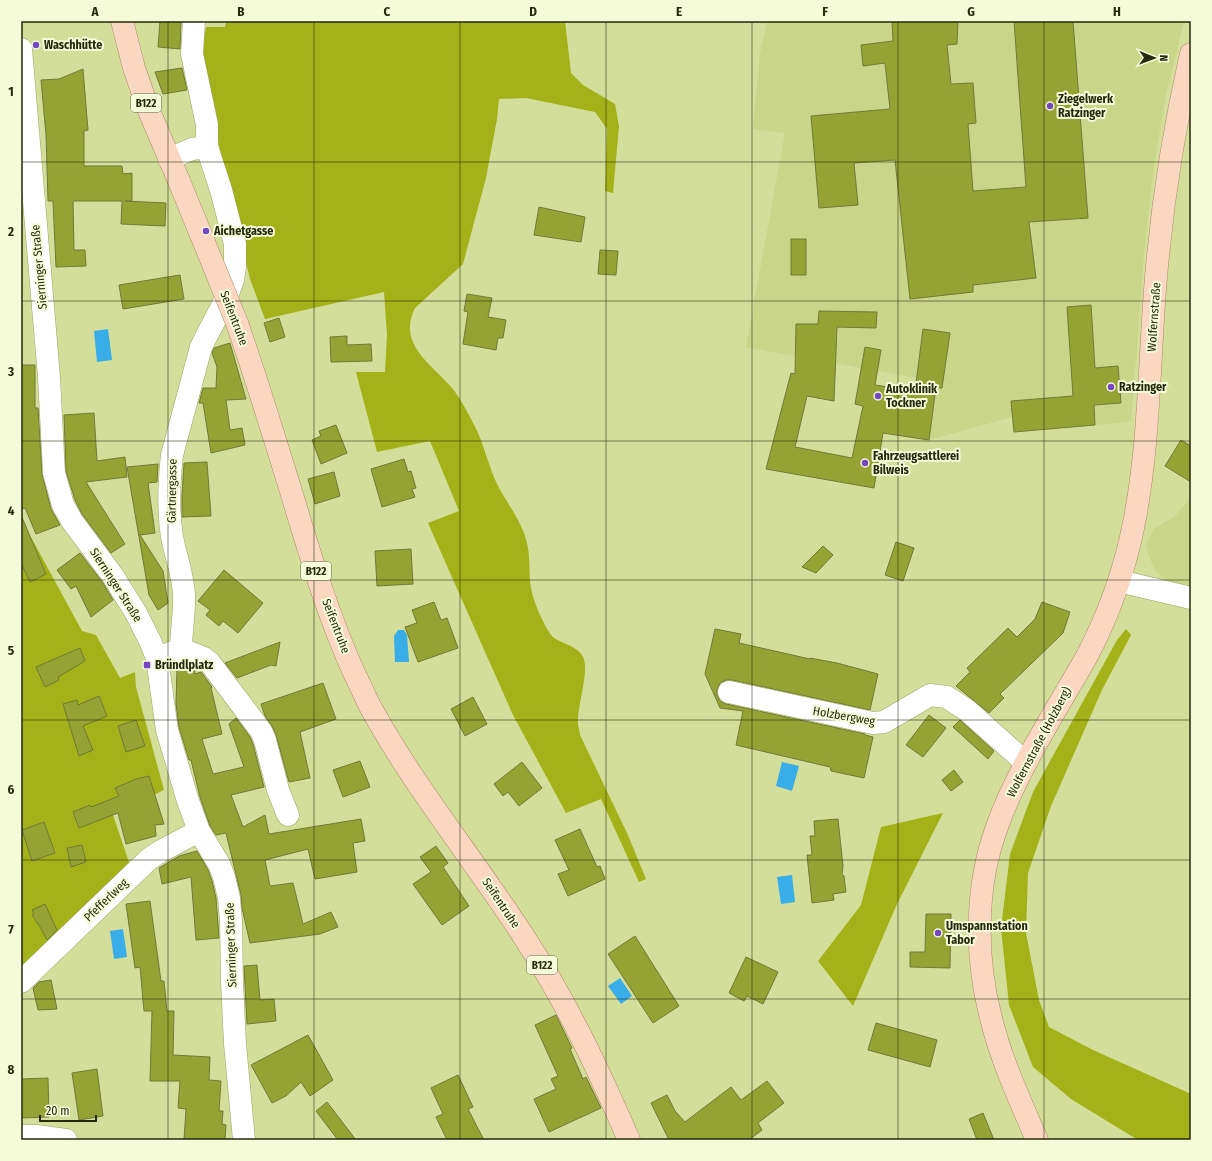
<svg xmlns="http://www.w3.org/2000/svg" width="1212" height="1161" font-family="'Fira Sans Condensed',sans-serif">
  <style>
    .built { fill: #c9d588 }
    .green { fill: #a3b218 }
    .water { fill: #38ade8 }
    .building { fill: #95a234; stroke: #717a37 }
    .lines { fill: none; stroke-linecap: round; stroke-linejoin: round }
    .minor-casing { stroke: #9ca663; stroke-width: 23 }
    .major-casing { stroke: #ad8966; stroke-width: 23 }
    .minor { stroke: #fff; stroke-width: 22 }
    .major { stroke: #fad7c0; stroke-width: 22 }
    .major-bridge-casing { stroke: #ad8966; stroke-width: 23; stroke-linecap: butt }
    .major-bridge { stroke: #fad7c0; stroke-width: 22 }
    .grid { fill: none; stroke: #25290d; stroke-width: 1; stroke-opacity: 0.55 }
    .poi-dot { fill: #7348c0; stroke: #f5fbd9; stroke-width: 1.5 }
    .labels { text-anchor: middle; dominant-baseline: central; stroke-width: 4; stroke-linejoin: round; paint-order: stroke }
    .shield { fill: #f5fbd9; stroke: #63684a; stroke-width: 1 }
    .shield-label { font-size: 11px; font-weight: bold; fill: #25290d }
    .poi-label { font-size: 12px; font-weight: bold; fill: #25290d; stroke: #f5fbd9; text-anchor: start }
    .street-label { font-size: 12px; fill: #25290d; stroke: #f5fbd9 }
    .neatline { fill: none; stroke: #25290d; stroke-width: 1.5 }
    .grid-label { font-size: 13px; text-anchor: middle; font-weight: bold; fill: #25290d }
  </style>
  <rect width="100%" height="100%" fill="#d2de99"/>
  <g class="built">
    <polygon points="767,21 1184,21 1166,95 1154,165 1145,241 1131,422 1013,432 1012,417 929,440 908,437 916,378 746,347 785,133 753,129 760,54"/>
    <polygon points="1191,497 1191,588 1177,586 1157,573 1149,557 1146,543 1154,529 1175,516"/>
  </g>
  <g class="green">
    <path d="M226,21h339l6,52 12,12 32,19 4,22 -6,67 -8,-2 2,-62 -12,-17 -69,-14 -27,1 -2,20 -11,59 -23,86 -48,44c-21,43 29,61 46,93 6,10 12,21 17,32 7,16 11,34 19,51 9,18 26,39 30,59 3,12 2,26 3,39 2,15 8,30 15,43 2,4 5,9 8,12 9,7 25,9 30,20 7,13 -6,49 -5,66 0,4 2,8 2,12l47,98 19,46 -7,3 -38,-83 -35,14 -53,-98 -85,-192 31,-12 -29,-70 -53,11 -21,-80h29l2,-37 -3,-43 -119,27 -15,-40 -50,-216 6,-36h19z"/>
    <polygon points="26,528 82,631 96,635 120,678 135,672 136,687 164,790 113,815 131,868 87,903 21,967 21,530"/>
    <polygon points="1126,629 1131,635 1102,690 1051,806 1028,873 1026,933 1039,1000 1049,1027 1093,1050 1191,1094 1191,1140 1138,1140 1071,1099 1033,1067 1009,1005 1001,928 1010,854 1033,792 1117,640"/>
    <polygon points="943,813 897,904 853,1006 818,961 861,905 881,827"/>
  </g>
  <g class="water">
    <polygon points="108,329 112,360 97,362 94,331"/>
    <polygon points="398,630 404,630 407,635 409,662 395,662 394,636"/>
    <polygon points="782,762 799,766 792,791 776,786"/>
    <polygon points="792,875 795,902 781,904 777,877"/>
    <polygon points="123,929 127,957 114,959 110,931"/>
    <polygon points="620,978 632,996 621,1004 608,986"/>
  </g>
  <g class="building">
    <polygon points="160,21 181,21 180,49 158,47"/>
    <polygon points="892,21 958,21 957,44 947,45 951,84 973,83 976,123 968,124 973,191 1026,187 1014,21 1073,21 1088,218 1029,222 1036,278 973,285 973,292 910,299 895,160 854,163 858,205 819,208 811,116 890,109 885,63 863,66 861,45 893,41"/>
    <polygon points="182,68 187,90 163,94 155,72"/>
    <polygon points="83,69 88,130 84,131 84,166 122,166 123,174 132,173 132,201 125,201 166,203 165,226 121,224 122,201 73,201 74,250 85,250 86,266 56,267 53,201 48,201 46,135 41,80 59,79"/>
    <polygon points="539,207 585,217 581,242 534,235"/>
    <rect x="791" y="239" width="15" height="36"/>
    <polygon points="600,250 618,251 616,275 598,274"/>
    <polygon points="180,275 184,299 123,309 119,285"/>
    <polygon points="467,294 492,298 488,317 506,320 503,338 498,338 496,350 463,344 468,312 464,311"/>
    <polygon points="1091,305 1095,368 1118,366 1121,403 1094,405 1095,425 1014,432 1011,401 1073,396 1067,307"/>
    <polygon points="819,311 877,312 876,328 837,327 834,401 807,396 795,447 852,458 863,406 855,404 865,347 881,350 875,385 915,391 923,329 950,333 942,388 936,387 929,440 883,433 874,488 766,469 791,373 795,374 796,324 818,324"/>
    <polygon points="279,318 285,337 270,342 264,323"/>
    <polygon points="347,336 347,345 371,344 372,361 331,362 330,337"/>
    <polygon points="230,343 246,399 226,400 230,430 242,428 245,445 211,453 203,403 199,403 203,388 216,388 217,367 212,353 214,348"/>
    <polygon points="21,365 35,365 35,408 38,408 42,474 51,509 60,525 36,534 25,508 21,509"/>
    <polygon points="94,413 97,461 125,457 127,477 86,482 125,544 111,553 82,514 75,500 66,471 64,415"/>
    <polygon points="336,425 347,453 321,464 312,440 321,436 319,431"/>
    <polygon points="1181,440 1191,446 1191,482 1165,466"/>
    <polygon points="404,459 408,472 411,471 416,488 412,489 415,497 382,507 371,469"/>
    <polygon points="207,462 211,516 182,517 182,496 184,463"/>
    <polygon points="158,464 157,482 148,483 155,533 140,535 163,571 168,603 158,610 149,595 127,467"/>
    <polygon points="334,472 340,496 315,504 308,479"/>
    <polygon points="21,515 46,574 30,582 21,563"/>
    <polygon points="896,542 914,548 903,581 885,575"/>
    <polygon points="823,546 833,555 816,573 802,567"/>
    <polygon points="411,549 413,584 377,586 375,551"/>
    <polygon points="80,553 103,583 113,600 91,617 76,586 71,589 57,570"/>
    <polygon points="224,570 263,603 238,633 223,621 219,626 206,615 210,610 198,601"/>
    <polygon points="434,602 441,620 447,618 458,648 418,662 405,627 417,623 412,610"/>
    <polygon points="1042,602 1070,612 1063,633 1000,694 1004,698 989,713 956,686 970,672 967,668 1008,628 1017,637 1035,619"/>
    <polygon points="715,629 741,634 739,643 810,659 810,658 837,663 878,674 870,710 732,680 726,680 720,683 717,690 717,695 720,701 726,704 865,734 865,735 873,737 864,778 831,771 830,767 736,745 743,711 720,708 705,674"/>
    <polygon points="280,642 276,666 271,665 237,678 225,663"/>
    <polygon points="80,648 85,661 58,677 59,680 45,687 36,667"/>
    <polygon points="184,664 195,668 195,674 201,672 212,687 211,688 222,734 202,739 213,774 244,767 229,724 236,718 250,737 253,744 264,787 231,795 243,827 265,815 269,834 361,819 365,841 353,843 357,872 315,879 308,849 265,860 270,886 293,883 303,924 331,912 338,927 320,934 250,943 242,908 241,895 226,833 216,835 210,826 200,797 191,760 189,760 179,727 176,704 177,669"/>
    <polygon points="323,683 336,719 300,732 310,778 289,782 276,735 272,726 265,716 261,704"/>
    <polygon points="99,696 107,716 83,726 93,750 79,756 63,704 77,700 78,705"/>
    <polygon points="473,697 487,724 465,736 451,709"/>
    <polygon points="929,715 946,728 923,757 906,745"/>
    <polygon points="136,720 145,746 126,752 118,726"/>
    <polygon points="960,720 994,751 988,759 953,727"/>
    <polygon points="360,761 370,787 343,797 333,770"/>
    <polygon points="522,762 542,788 519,806 508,792 503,796 494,784"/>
    <polygon points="954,770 963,782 951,791 942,780"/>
    <polygon points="149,776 164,824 155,825 156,836 126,844 118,813 79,828 73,812 90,805 91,807 119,796 115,788 136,779"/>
    <polygon points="838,819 843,866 842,874 844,876 846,892 833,894 834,900 812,903 807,855 812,855 810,836 815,836 814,821"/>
    <polygon points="44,822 55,853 32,861 22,830"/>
    <polygon points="580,829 597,867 600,866 605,879 568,896 558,874 569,870 555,840"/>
    <polygon points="82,845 86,862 71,867 67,848"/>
    <polygon points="436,846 448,863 443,867 469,906 442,925 413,884 431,872 420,857"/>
    <polygon points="197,851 208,870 212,881 216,898 219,938 196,940 191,877 162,884 159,868 179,856"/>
    <polygon points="150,901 161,981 164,981 167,1011 174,1011 173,1055 210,1057 209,1080 221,1081 219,1111 223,1111 222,1124 226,1125 225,1140 184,1140 186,1109 178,1108 180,1081 150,1081 152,1011 144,1011 140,967 135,968 126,904"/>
    <polygon points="45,904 57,930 47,940 40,927 32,915 34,914 32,910"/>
    <polygon points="926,914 951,914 950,968 910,967 910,952 925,952"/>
    <polygon points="635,936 679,1006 653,1023 608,954"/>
    <polygon points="746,957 778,972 763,1004 747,996 744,1001 729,993"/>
    <polygon points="257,965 260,1000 274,999 276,1021 247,1024 244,966"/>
    <polygon points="51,980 57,1009 38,1010 33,988 39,982"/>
    <polygon points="556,1015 572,1048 570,1049 583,1079 586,1077 601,1108 549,1132 534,1099 556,1089 551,1079 558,1076 535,1025"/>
    <polygon points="876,1023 937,1040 930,1067 868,1050"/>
    <polygon points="308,1035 333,1080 310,1096 301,1082 286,1096 272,1103 251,1065"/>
    <polygon points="97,1069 103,1116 79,1120 72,1073"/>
    <polygon points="458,1075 473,1107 468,1109 484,1140 447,1140 436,1117 443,1114 431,1088"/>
    <polygon points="48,1078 49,1117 21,1118 21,1079"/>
    <polygon points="767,1081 784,1103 758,1123 762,1130 749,1140 669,1140 651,1103 667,1095 675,1111 685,1122 731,1087 741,1100"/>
    <polygon points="327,1102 356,1140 338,1140 316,1111"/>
    <polygon points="983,1113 994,1140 977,1140 969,1119"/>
  </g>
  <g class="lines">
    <defs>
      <g id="minor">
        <polyline points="21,49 49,377 54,473 63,505 72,521 113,576 136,613 151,643 157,658 167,730 188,801 199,831 219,864 224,877 229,898 231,921 232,982 235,1044 244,1140"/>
        <polyline points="169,159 192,149 207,147"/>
        <polyline points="1119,581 1191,598"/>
        <polyline points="181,649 204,658 210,663 261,731 265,740 278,790 288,815"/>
        <path d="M157,658l24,-9c0,-18 4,-37 3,-55 -1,-19 -8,-37 -12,-57 -4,-26 -3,-56 0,-82l29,-108 8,-16 17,-32 7,-19 2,-13v-23l-14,-54 -14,-43v-22l-15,-71 2,-33"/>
        <polyline points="729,692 873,723 884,722 930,695 947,697 968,711 1025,762"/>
        <polyline points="21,982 149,859 161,851 199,831"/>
        <polyline points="21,1136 36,1136 66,1140"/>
      </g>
      <g id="major">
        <polyline points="122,21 134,68 149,111 179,181"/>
        <path d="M237,323c20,58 38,116 56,175 18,60 36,120 62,177 6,11 10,22 16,33 45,82 105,154 155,232 41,63 73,131 103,200"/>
        <path d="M1037,1140c-17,-40 -36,-80 -46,-122 -16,-60 -16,-132 6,-191 12,-34 29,-66 47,-97 14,-25 29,-49 43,-74 21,-40 37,-84 46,-128 16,-78 16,-159 22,-238 6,-79 18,-158 36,-236"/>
      </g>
    </defs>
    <use href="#minor" class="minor-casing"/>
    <use href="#major" class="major-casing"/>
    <use href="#minor" class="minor"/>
    <use href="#major" class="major"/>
    <defs>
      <polyline id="major-bridge" points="179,181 237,323"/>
    </defs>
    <use href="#major-bridge" class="major-bridge-casing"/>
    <use href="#major-bridge" class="major-bridge"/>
  </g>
  <path class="grid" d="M168,21v1119M314,21v1119M460,21v1119M606,21v1119M752,21v1119M898,21v1119M1044,21v1119M21,162h1170M21,301h1170M21,441h1170M21,580h1170M21,720h1170M21,860h1170M21,999h1170"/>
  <g class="poi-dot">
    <circle cx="36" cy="45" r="4"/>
    <circle cx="1050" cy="106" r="4"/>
    <circle cx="206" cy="231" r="4"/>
    <circle cx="1111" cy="387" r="4"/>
    <circle cx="878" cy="396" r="4"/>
    <circle cx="865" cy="463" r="4"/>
    <rect x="143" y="661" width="8" height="8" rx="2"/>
    <circle cx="938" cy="933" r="4"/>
  </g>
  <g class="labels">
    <g class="shield">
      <rect x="131" y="94" width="30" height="18" rx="3"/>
      <rect x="301" y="562" width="30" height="18" rx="3"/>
      <rect x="527" y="956" width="30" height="18" rx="3"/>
    </g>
    <g class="shield-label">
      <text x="146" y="103">B122</text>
      <text x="316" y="571">B122</text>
      <text x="542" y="965">B122</text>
    </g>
    <g class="poi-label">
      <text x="44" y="45">Waschhütte</text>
      <text x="1058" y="99">Ziegelwerk<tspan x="1058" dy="14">Ratzinger</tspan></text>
      <text x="214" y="231">Aichetgasse</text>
      <text x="1119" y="387">Ratzinger</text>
      <text x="886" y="389">Autoklinik<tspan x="886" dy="14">Tockner</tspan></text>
      <text x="873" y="456">Fahrzeugsattlerei<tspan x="873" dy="14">Bilweis</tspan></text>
      <text x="155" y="665">Bründlplatz</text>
      <text x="946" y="926">Umspannstation<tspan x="946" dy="14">Tabor</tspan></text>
    </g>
    <g class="street-label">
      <text transform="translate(39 267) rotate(-95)">Sierninger Straße</text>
      <text transform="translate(1154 317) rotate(-86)">Wolfernstraße</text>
      <text transform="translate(234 318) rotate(69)">Seifentruhe</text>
      <text transform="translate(172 491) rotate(-89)">Gärtnergasse</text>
      <text transform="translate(116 585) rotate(57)">Sierninger Straße</text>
      <text transform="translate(336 626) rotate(69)">Seifentruhe</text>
      <text transform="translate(844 716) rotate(10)">Holzbergweg</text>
      <text transform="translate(1039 742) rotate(-62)">Wolfernstraße (Holzberg)</text>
      <text transform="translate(106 900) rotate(-44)">Pfefferlweg</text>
      <text transform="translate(501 903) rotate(56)">Seifentruhe</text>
      <text transform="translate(231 945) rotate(-92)">Sierninger Straße</text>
    </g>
  </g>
  <rect width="1212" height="1161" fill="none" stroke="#f5fbd9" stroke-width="44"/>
  <g transform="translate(1154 58) rotate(91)" stroke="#f5fbd9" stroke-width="3" paint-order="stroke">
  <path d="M0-3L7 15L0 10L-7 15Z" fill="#25290d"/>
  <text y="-6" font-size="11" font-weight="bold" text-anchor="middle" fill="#25290d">N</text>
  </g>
  <path d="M40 1115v6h56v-6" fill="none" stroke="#25290d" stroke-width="2"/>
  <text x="46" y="1115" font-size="12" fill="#25290d" stroke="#f5fbd9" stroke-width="3" paint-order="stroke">20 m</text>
  <rect x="22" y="22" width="1168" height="1117" class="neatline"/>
  <g class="grid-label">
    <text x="95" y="16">A</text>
    <text x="241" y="16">B</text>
    <text x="387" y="16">C</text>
    <text x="533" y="16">D</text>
    <text x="679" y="16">E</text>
    <text x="825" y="16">F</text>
    <text x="971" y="16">G</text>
    <text x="1117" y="16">H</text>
    <text x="11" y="96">1</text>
    <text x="11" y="236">2</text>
    <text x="11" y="376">3</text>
    <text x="11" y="515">4</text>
    <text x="11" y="655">5</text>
    <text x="11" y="794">6</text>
    <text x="11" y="934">7</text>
    <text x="11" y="1074">8</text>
  </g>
</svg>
